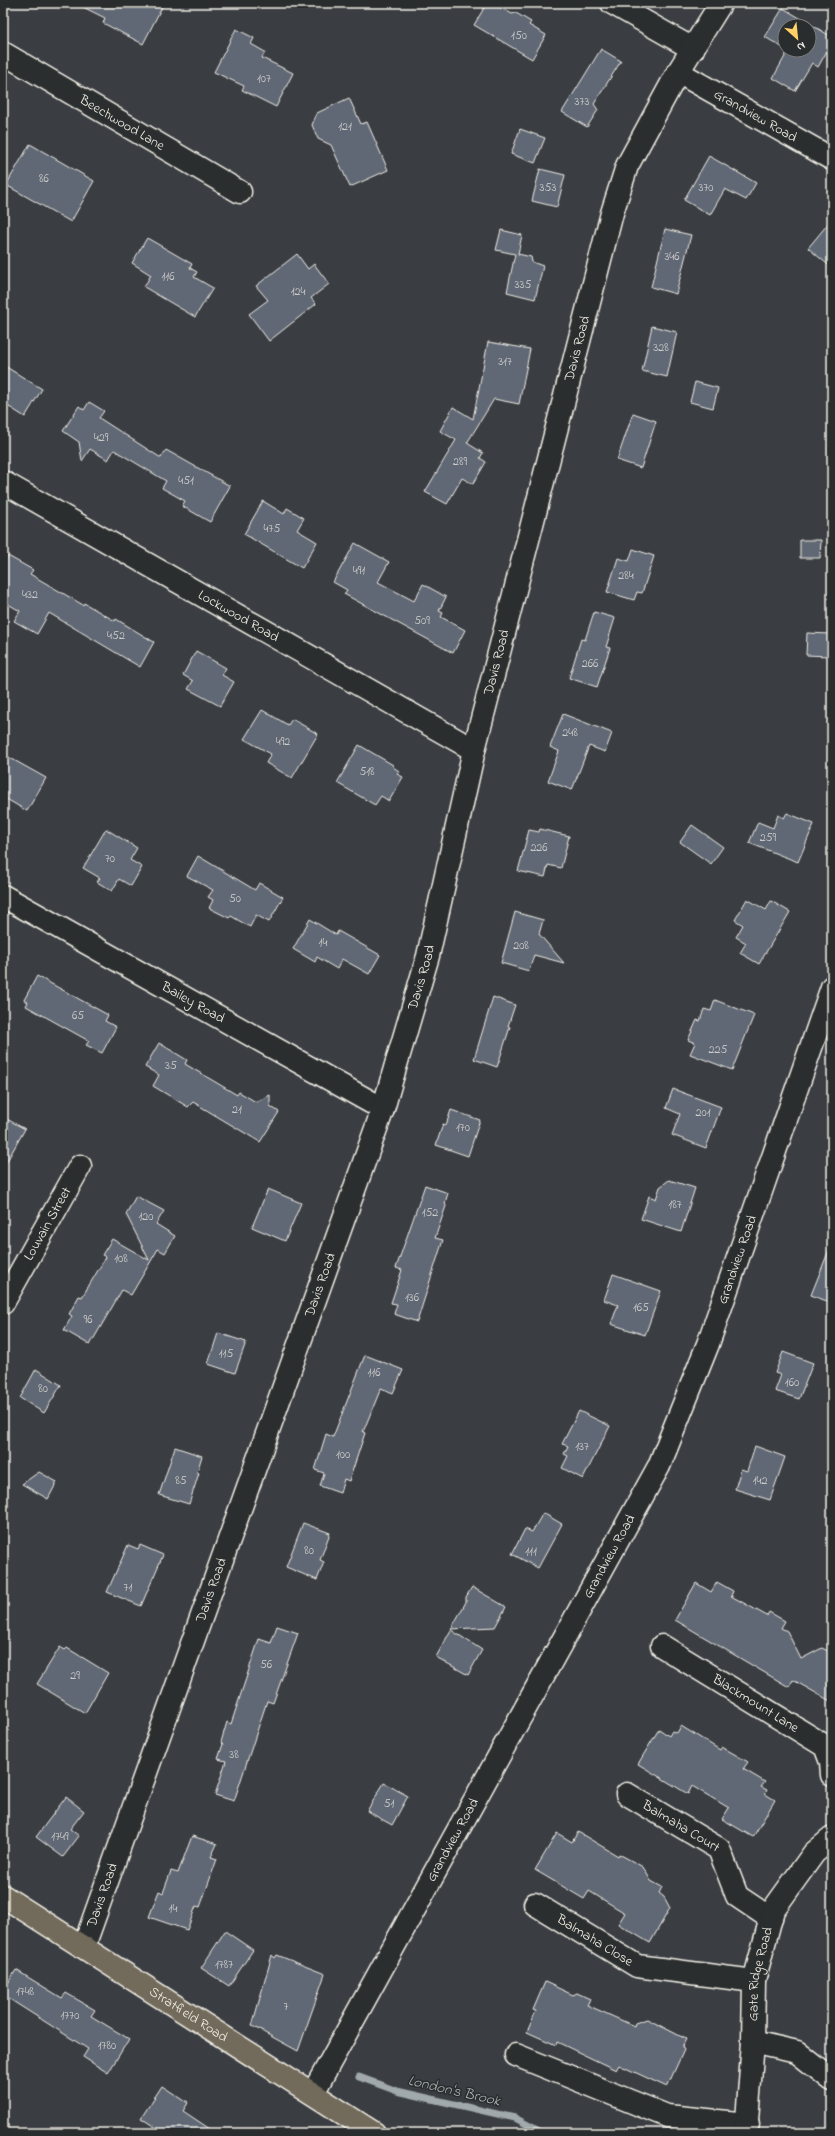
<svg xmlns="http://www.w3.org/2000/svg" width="835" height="2136" font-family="'Indie Flower',sans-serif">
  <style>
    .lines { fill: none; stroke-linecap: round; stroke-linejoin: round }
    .stream { stroke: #a1a9ad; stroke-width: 7 }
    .building { fill: #606775; stroke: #f4f1e8 }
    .minor-casing { stroke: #f4f1e8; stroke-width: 25 }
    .major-casing { stroke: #f4f1e8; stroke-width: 25 }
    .minor { stroke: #2a2d2e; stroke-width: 22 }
    .major { stroke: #726b5a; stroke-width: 22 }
    .labels { text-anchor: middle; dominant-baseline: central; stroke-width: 3; stroke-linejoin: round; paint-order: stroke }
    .number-label { font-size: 12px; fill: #cfcecb }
    .street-label { font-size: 14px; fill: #f4f1e8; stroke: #2a2d2e }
    .water-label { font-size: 15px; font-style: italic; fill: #aeb5b6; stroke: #2a2d2e }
  </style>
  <rect width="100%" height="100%" fill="#3a3e43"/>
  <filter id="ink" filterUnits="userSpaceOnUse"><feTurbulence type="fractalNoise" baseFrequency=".025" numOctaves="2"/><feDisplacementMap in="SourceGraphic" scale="8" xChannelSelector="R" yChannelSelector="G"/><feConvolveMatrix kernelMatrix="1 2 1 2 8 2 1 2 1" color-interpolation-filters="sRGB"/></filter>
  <g filter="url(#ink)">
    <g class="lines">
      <polyline class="stream" points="359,2077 397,2091 515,2118 543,2133"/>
    </g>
    <g class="building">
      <polygon points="75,3 164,3 143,44 103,23 105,18"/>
      <polygon points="487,3 493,3 512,14 516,13 531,22 529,25 546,35 532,59 474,25"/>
      <polygon points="783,8 832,37 832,42 818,67 812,63 795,91 773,78 788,51 787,50 809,50 809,26 785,26 785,49 765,37"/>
      <polygon points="236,29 254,38 251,44 265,52 262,58 293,73 276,107 242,90 244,86 214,72"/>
      <polygon points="601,49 621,61 594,104 598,110 587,127 562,112"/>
      <polygon points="349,98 361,124 367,122 388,170 350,187 331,145 318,139 312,125 317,113"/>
      <polygon points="520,129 545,138 535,163 511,154"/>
      <polygon points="30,144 94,181 71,222 6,185"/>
      <polygon points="709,156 756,183 746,200 725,189 710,215 684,200"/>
      <polygon points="540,169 565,175 557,207 532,201"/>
      <polygon points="832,219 832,268 808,248"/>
      <polygon points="665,229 691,235 676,294 651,287"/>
      <polygon points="501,230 522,235 518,254 531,257 532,262 543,266 535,299 507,292 515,254 496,250"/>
      <polygon points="147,238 192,264 190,268 197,272 194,277 213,288 195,317 144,287 151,275 132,263"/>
      <polygon points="297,254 308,269 314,264 329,284 311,298 316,304 269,341 249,314 268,300 256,286"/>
      <polygon points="652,326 677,332 667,377 642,371"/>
      <polygon points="488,342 530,349 519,404 494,399 467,443 483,453 480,458 486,462 473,484 462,478 447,504 425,492 456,440 440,431 453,407 473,419"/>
      <polygon points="3,365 42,389 25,417 3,403"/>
      <polygon points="695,382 718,388 713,408 690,402"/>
      <polygon points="89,402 104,411 99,418 161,458 166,450 230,486 210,522 182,506 185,501 162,488 166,481 114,450 108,460 90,449 82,461 79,442 63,431 79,406 84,410"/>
      <polygon points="633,413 656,421 641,468 617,460"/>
      <polygon points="263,501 284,514 287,508 304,518 297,530 317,542 302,568 244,534"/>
      <polygon points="800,540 821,540 820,558 800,558"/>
      <polygon points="355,543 389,562 378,582 414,601 423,584 446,597 439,611 443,613 441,617 465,630 453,653 344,594 347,590 333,582"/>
      <polygon points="633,549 654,556 642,593 637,592 634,600 607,592 618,558 629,561"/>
      <polygon points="8,556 33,570 30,574 83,605 84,603 115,621 116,619 154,642 140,667 49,613 37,634 14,621 20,611 3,601 3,565"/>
      <polygon points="594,612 615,618 606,647 610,648 597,687 569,678 581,639 585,640"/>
      <polygon points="807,633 830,634 829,656 806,655"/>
      <polygon points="196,651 226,668 222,675 234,682 220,706 188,689 193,681 183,675"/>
      <polygon points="262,710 288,725 292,719 318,734 292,778 266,763 271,754 244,739"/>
      <polygon points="563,714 612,733 605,752 589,746 572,790 548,781 559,751 550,747"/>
      <polygon points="359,745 393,765 393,767 399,771 397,774 403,777 389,801 381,796 375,805 337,783"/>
      <polygon points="3,754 46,778 27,811 3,797"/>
      <polygon points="787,813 814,824 798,862 749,843 758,822 773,828 778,815 784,818"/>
      <polygon points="692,825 723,847 711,864 680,842"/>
      <polygon points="106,829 137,848 130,860 142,867 131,886 119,879 112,891 97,882 100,878 83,868"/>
      <polygon points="540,829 569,836 561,868 548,865 545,877 518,871 529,830 539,832"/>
      <polygon points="198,856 255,890 259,883 283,897 269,922 256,915 250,927 231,916 229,918 209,908 213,900 208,897 213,890 187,876"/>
      <polygon points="747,899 766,910 771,901 790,912 759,964 740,953 746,943 736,937 743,925 735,920"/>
      <polygon points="515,912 543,920 539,934 564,963 534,955 529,971 501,963"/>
      <polygon points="310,919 336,935 338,931 380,955 369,974 342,959 337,969 317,957 315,962 293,949"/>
      <polygon points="37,976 108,1015 105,1021 116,1027 102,1053 86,1045 89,1041 26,1006 28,1002 24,1000"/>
      <polygon points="493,997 515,1005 508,1026 510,1027 497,1067 474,1059"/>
      <polygon points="715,1000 754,1015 732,1070 690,1054 695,1043 688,1040 697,1020 700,1021 704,1009 711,1011"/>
      <polygon points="159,1043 187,1060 185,1064 237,1095 239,1092 256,1102 270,1095 270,1106 279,1112 260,1142 193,1102 188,1107 153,1086 159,1075 145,1067"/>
      <polygon points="673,1089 721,1107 706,1148 672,1135 680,1114 666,1108"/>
      <polygon points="451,1110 480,1120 468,1156 436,1145 443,1124 446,1125"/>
      <polygon points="3,1117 25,1129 3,1168"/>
      <polygon points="669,1180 695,1188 681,1232 641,1219 649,1196 656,1199 660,1187"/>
      <polygon points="425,1185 448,1193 445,1203 446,1206 435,1238 443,1240 417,1322 394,1314 397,1304 391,1303 402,1270 396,1268"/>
      <polygon points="268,1189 301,1203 285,1241 252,1227"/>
      <polygon points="136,1196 164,1211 156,1224 175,1236 165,1253 158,1249 131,1295 122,1290 90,1345 64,1330 72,1316 69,1314 79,1296 82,1297 106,1257 102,1255 112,1239 149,1260 126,1214"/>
      <polygon points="831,1245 832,1245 832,1303 811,1295"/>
      <polygon points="613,1274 661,1291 645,1335 611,1324 618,1305 604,1300"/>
      <polygon points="218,1333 246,1342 235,1373 208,1364"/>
      <polygon points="783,1352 813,1363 799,1399 775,1391 781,1375 775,1373"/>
      <polygon points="365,1355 403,1370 393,1393 381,1388 363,1432 365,1433 349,1481 344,1479 340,1493 320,1486 324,1473 315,1470 326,1434 333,1437"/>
      <polygon points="36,1369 61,1385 44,1413 20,1398"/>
      <polygon points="579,1411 610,1426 583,1479 562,1468 568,1456 564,1454 568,1446 562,1444"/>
      <polygon points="755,1446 785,1457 770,1500 735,1489 741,1469 747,1471"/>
      <polygon points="175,1447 202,1456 197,1472 199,1473 189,1504 159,1495"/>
      <polygon points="39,1472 57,1482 48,1499 22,1484"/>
      <polygon points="543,1513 562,1524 538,1568 512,1554 525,1529 532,1532"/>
      <polygon points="303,1523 330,1533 320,1560 324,1562 317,1580 286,1567"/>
      <polygon points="128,1545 138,1549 140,1545 163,1555 141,1606 107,1592"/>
      <polygon points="717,1582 733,1591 731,1596 767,1616 769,1612 785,1621 781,1628 787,1631 801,1659 822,1648 832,1653 832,1702 793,1680 789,1687 675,1620 696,1583 711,1592"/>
      <polygon points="472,1587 506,1607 495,1627 451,1629 466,1602 466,1597"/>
      <polygon points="277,1626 298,1633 273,1703 267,1701 234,1801 215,1795 226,1761 218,1759 223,1744 221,1742 227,1722 231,1724 259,1639 271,1643"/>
      <polygon points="451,1630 482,1650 468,1675 436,1657"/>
      <polygon points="60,1647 65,1650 67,1648 108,1673 85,1713 37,1684"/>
      <polygon points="681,1726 720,1750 722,1747 748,1762 743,1769 765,1782 761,1787 767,1790 765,1794 775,1800 753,1837 722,1819 729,1808 692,1786 688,1794 638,1764 659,1729 669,1736 672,1731 677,1733"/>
      <polygon points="384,1783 408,1796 392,1825 367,1811"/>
      <polygon points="66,1797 84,1811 70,1829 79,1836 63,1857 36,1837"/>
      <polygon points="578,1832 618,1856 619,1854 643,1867 651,1881 662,1887 659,1893 664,1897 670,1908 650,1943 618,1924 625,1913 589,1891 584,1899 535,1870 557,1833 572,1842"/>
      <polygon points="192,1836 217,1844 211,1857 217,1859 200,1907 196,1906 187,1930 149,1917 159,1891 163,1893 171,1871 178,1873"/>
      <polygon points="225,1931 253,1950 229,1986 201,1968"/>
      <polygon points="272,1955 275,1958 277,1955 325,1974 298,2051 252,2026"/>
      <polygon points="16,1970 62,1998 66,1993 95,2010 91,2016 129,2039 108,2073 83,2057 88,2049 3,1995 3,1991"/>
      <polygon points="545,1982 573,1995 577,1993 590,1999 587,2005 634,2026 635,2023 647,2019 686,2039 682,2047 684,2050 667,2087 619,2065 616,2070 557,2042 556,2045 527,2032 536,2011 533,2010"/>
      <polygon points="162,2086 188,2103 183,2111 216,2133 164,2133 141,2118"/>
    </g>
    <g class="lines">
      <defs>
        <g id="minor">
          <polyline points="612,3 693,49"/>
          <path id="s1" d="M3,53l237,139"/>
          <path id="s2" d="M678,72l154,87"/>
          <path id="s3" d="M3,482l471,268"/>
          <path id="s4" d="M3,896l380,213"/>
          <path id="s5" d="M3,1303l77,-137"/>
          <path id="s6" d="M662,1646l163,100 6,16 1,13"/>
          <path id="s7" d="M627,1794l92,55 18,47 34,23"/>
          <path id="s8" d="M535,1904l102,62 117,15"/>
          <path id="s9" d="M84,1946l299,-837 45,-153 46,-206 138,-537 15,-47 51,-94 43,-69"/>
          <polyline points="753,2042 797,2052 832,2080"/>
          <polyline points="516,2055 667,2116 748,2124"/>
          <path id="s10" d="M313,2093l346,-627 49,-122 124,-357"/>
          <path id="s11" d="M746,2133l7,-91 1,-61 19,-71 41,-57 18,-15"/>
        </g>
        <g id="major">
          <path id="s12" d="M3,1896l371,237"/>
        </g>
      </defs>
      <use href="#minor" class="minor-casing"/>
      <use href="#major" class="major-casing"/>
      <use href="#minor" class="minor"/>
      <use href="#major" class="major"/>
    </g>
  </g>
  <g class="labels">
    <g class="number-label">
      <text x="519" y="36">150</text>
      <text x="264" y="79">107</text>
      <text x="582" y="102">373</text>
      <text x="345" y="127">121</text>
      <text x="44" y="179">86</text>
      <text x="548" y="188">353</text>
      <text x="706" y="188">370</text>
      <text x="672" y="257">346</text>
      <text x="168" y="277">116</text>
      <text x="523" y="285">335</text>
      <text x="298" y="292">124</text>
      <text x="661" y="348">328</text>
      <text x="505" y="362">317</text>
      <text x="101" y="438">429</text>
      <text x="460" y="462">289</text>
      <text x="186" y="481">451</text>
      <text x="272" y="529">475</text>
      <text x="359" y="571">491</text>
      <text x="626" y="576">284</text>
      <text x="30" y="595">432</text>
      <text x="422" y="621">509</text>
      <text x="116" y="636">452</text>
      <text x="590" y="664">266</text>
      <text x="570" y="733">248</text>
      <text x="283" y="742">492</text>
      <text x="367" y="772">518</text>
      <text x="768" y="838">259</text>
      <text x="539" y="848">226</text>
      <text x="110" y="859">70</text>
      <text x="235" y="899">50</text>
      <text x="323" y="943">14</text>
      <text x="521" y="946">208</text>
      <text x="78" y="1016">65</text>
      <text x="718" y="1050">225</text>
      <text x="171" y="1066">35</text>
      <text x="237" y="1110">21</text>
      <text x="703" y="1113">201</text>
      <text x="463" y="1128">170</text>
      <text x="675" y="1205">187</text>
      <text x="430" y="1213">152</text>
      <text x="146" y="1217">120</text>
      <text x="121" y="1259">108</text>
      <text x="412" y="1298">136</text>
      <text x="641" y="1308">165</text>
      <text x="88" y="1320">96</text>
      <text x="226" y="1354">115</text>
      <text x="374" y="1373">116</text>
      <text x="792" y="1383">160</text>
      <text x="43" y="1389">80</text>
      <text x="582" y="1447">137</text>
      <text x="343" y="1455">100</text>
      <text x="181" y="1481">85</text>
      <text x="760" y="1481">142</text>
      <text x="309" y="1551">80</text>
      <text x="531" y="1552">111</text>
      <text x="128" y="1588">71</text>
      <text x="266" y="1665">56</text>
      <text x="75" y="1676">29</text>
      <text x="234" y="1755">38</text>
      <text x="389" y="1804">51</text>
      <text x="60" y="1837">1749</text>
      <text x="173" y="1909">14</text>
      <text x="224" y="1965">1787</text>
      <text x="25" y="1992">1748</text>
      <text x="286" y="2007">7</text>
      <text x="70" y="2016">1770</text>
      <text x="107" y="2046">1780</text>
    </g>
    <g class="street-label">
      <text stroke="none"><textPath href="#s2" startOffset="89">Grandview Road</textPath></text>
      <text stroke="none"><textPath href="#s1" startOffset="138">Beechwood Lane</textPath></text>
      <text stroke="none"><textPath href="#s9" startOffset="1674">Davis Road</textPath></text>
      <text stroke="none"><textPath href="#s3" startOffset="271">Lockwood Road</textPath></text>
      <text stroke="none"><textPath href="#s9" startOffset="1350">Davis Road</textPath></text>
      <text stroke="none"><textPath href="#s9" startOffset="1026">Davis Road</textPath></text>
      <text stroke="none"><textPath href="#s4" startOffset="218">Bailey Road</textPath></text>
      <text stroke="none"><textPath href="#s5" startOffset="91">Louvain Street</textPath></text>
      <text stroke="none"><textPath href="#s10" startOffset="937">Grandview Road</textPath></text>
      <text stroke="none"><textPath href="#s9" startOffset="702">Davis Road</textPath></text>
      <text stroke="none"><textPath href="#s10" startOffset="613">Grandview Road</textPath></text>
      <text stroke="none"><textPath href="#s9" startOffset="378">Davis Road</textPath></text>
      <text stroke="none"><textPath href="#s6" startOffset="110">Blackmount Lane</textPath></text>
      <text stroke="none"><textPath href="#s7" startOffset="63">Balmaha Court</textPath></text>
      <text stroke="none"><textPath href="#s10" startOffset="289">Grandview Road</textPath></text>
      <text stroke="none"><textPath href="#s9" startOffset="54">Davis Road</textPath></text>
      <text stroke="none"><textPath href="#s8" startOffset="70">Balmaha Close</textPath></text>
      <text stroke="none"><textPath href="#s11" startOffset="160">Gate Ridge Road</textPath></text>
      <text stroke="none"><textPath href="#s12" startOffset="220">Stratfield Road</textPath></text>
    </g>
    <g class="water-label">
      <text transform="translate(454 2091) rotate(13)">London's Brook</text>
    </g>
  </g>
  <rect width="835" height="2136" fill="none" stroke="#2a2d2e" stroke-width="16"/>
  <rect x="8" y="8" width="819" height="2120" fill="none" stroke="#f4f1e8" stroke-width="1.5" filter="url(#ink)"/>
  <g transform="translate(797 38) rotate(153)"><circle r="19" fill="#2a2d2e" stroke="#7b7b78"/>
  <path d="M0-3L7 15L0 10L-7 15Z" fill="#ffd166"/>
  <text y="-6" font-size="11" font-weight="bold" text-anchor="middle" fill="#f4f1e8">N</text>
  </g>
</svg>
